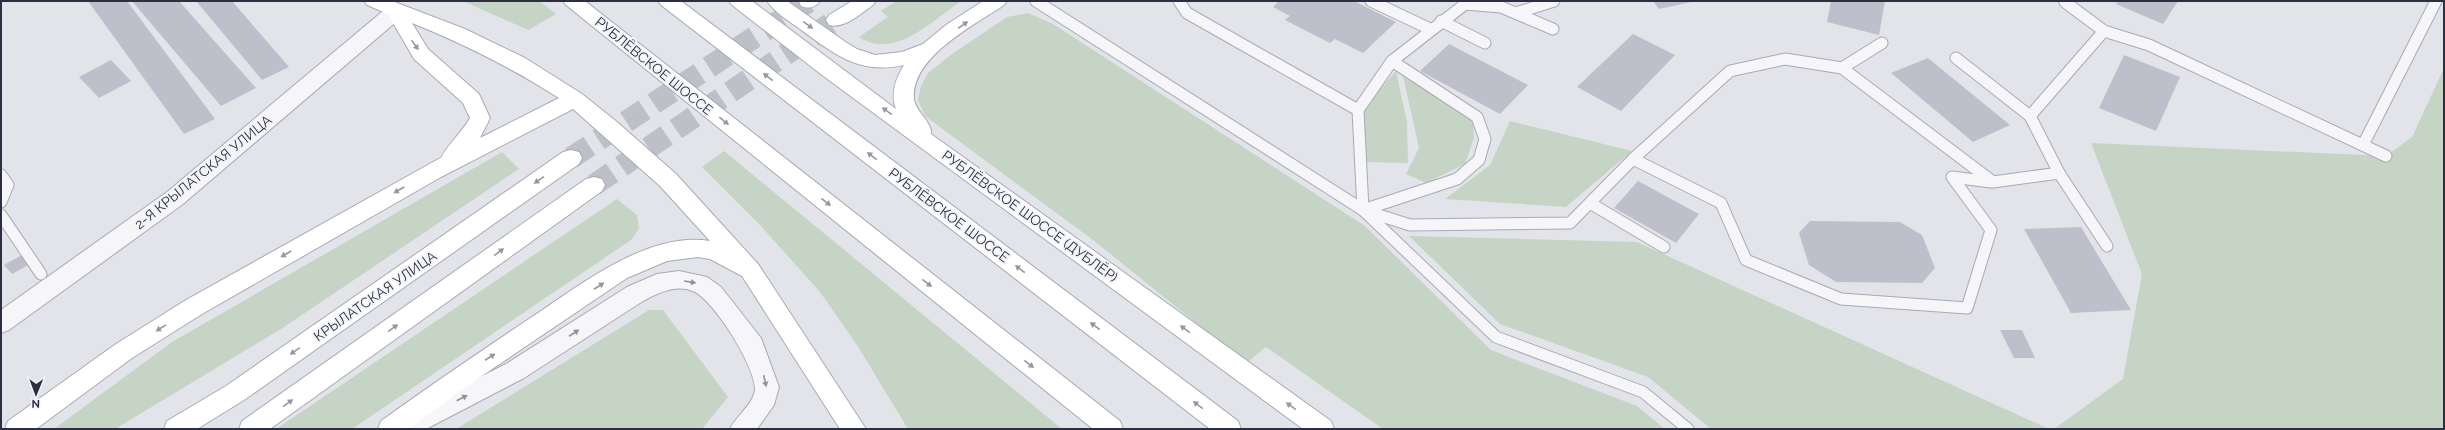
<svg xmlns="http://www.w3.org/2000/svg" width="2445" height="430" font-family="Raleway,sans-serif">
  <style>
    .green { fill: #c5d4c5 }
    .building { fill: #bebfca }
    .lines { fill: none; stroke-linecap: round; stroke-linejoin: round }
    .secondary-tunnel { stroke: #bec0c8; stroke-width: 22; stroke-dasharray: 22 11; stroke-linecap: butt }
    .service-casing { stroke: #a8aab4; stroke-width: 13 }
    .tertiary-casing { stroke: #a8aab4; stroke-width: 2 }
    .secondary-casing { stroke: #a8aab4; stroke-width: 2 }
    .primary-casing { stroke: #a3a6b5; stroke-width: 2 }
    .service { stroke: #f6f6f9; stroke-width: 11 }
    .tertiary { fill: #f6f6f9; fill-rule: evenodd }
    .secondary { fill: #fff; fill-rule: evenodd }
    .primary { fill: #fff; fill-rule: evenodd }
    .oneway { fill: #9696a0 }
    .oneway2 { fill: #91929e }
    .labels { text-anchor: middle; dominant-baseline: central; stroke-width: 4; stroke-linejoin: round; paint-order: stroke }
    .street-label { font-size: 14px; fill: #2c2e42; stroke: #f3f4f8 }
  </style>
  <rect width="100%" height="100%" fill="#e3e4ea"/>
  <g class="green">
    <polygon points="463,1 539,1 556,14 528,30"/>
    <path d="M897,1h64c-28,19 -67,60 -102,36l29,-20 -7,-6z"/>
    <polygon points="1028,13 1053,24 1365,226 1491,350 1637,406 1665,429 1383,429 1266,347 1246,363 1093,240 925,116 918,100 921,86 928,73 952,54 1007,17"/>
    <polygon points="2444,68 2444,429 2054,429 2123,379 2142,274 2091,143 2386,156 2412,137"/>
    <polygon points="1396,71 1407,122 1408,163 1364,162 1361,111"/>
    <polygon points="1403,76 1473,122 1474,138 1465,164 1426,183 1406,174 1419,148"/>
    <polygon points="1510,121 1632,151 1566,207 1445,199 1490,165"/>
    <polygon points="724,151 1062,429 908,429 857,345 820,292 760,225 702,167"/>
    <polygon points="502,152 519,169 281,329 115,429 54,429 172,342"/>
    <polygon points="617,199 637,215 639,229 631,240 352,429 276,429"/>
    <polygon points="1409,236 1637,242 2049,429 1711,429 1648,377 1500,324"/>
    <polygon points="649,310 663,310 728,397 702,429 456,429"/>
  </g>
  <g class="building">
    <polygon points="88,1 127,1 215,119 184,134"/>
    <polygon points="132,1 179,1 256,88 221,106"/>
    <polygon points="196,1 232,1 289,67 262,80"/>
    <polygon points="1279,1 1354,1 1396,22 1363,53 1335,39 1330,43 1285,20 1290,16 1273,7"/>
    <polygon points="1653,1 1691,1 1691,2 1659,9"/>
    <polygon points="1831,1 1885,1 1879,35 1827,22"/>
    <polygon points="2118,1 2178,1 2163,24 2116,4"/>
    <polygon points="1633,34 1675,55 1621,111 1577,87"/>
    <polygon points="1449,44 1528,85 1500,114 1420,71"/>
    <polygon points="2124,55 2180,77 2156,131 2099,108"/>
    <polygon points="1928,58 2010,125 1973,142 1891,73"/>
    <polygon points="111,60 131,81 99,98 79,77"/>
    <polygon points="1638,181 1699,214 1676,243 1614,208"/>
    <polygon points="1810,221 1900,222 1922,235 1935,268 1922,283 1836,282 1809,265 1799,233"/>
    <polygon points="2081,227 2131,310 2071,313 2024,229"/>
    <polygon points="22,255 30,264 12,274 4,265"/>
    <polygon points="2000,330 2022,330 2035,358 2014,358"/>
  </g>
  <g class="lines">
    <g class="secondary-tunnel">
      <polyline points="571,158 808,2"/>
      <polyline points="594,185 836,20"/>
    </g>
    <defs>
      <g id="service">
        <polyline points="1036,1 1363,210 1496,337 1643,392 1688,429"/>
        <polyline points="1179,1 1187,13 1358,110"/>
        <polyline points="1371,1 1430,29"/>
        <polyline points="2065,2 2104,31"/>
        <polyline points="1465,4 1501,7 1553,29"/>
        <polyline points="1516,13 1554,1"/>
        <polyline points="1441,21 1485,43"/>
        <polyline points="1956,58 2030,116"/>
        <polyline points="1842,68 1882,43"/>
        <polyline points="2363,145 2436,1"/>
        <polyline points="1633,159 1721,203 1746,260 1841,299 1967,308 1991,230 1952,177 1991,182"/>
        <polyline points="2059,173 2107,246"/>
        <polyline points="1,175 8,185 1,202"/>
        <polyline points="1590,203 1664,247"/>
        <polyline points="1363,210 1410,225 1570,223 1633,159 1730,71 1785,59 1842,68 1993,182 2059,173 2030,116 2104,31 2149,45 2386,156"/>
        <polyline points="1363,210 1457,179 1479,160 1485,139 1477,117 1392,61"/>
        <polyline points="1363,210 1358,110 1392,61 1469,1"/>
        <polyline points="1,215 41,274"/>
      </g>
      <g id="tertiary">
        <polygon points="396,5 403,6 406,11 403,16 183,204 9,330 1,333 1,310 167,192 389,6"/>
        <path d="M679,271l28,6 14,10 40,51 18,49 -5,18 -17,24h-27c6,-13 25,-26 25,-41 -1,-23 -41,-88 -62,-97 -17,-7 -35,2 -50,10l-119,77 -98,51h-36l3,-8 113,-57 121,-77 30,-13z"/>
      </g>
      <g id="secondary">
        <path d="M364,1h28l73,28 60,29 57,36 35,28 59,52 82,90 108,165h-26l-98,-153 -32,-17 -12,-2 -31,4 -40,17 -160,108 -58,43h-31l3,-8c47,-34 94,-66 142,-98 51,-33 123,-93 187,-82l-50,-55 -87,-77 -132,68 -239,137 -70,44 -96,71h-31l3,-8 108,-77 70,-44 256,-143c0,-5 23,-29 28,-39l-7,-15 -49,-44 -26,-45 -21,-9zM412,23c52,21 100,45 147,75l-79,40 10,-20 -11,-24 -51,-45z"/>
        <path d="M729,1h23l144,108c-6,-16 0,-31 8,-44 -45,10 -70,-11 -104,-36 -12,-9 -24,-15 -33,-28h20l57,40 13,8 18,6 27,-3 21,-8 23,-19 37,-24h24l-3,4c-31,21 -93,52 -90,94 1,12 19,24 17,35l400,287 3,8h-31l-481,-354 -90,-70z"/>
        <path d="M799,1h21c-5,7 -11,8 -19,5z"/>
        <path d="M852,1h24l-3,4c-13,9 -28,24 -44,20l-3,-5 3,-5z"/>
        <polygon points="571,150 579,152 582,158 579,164 244,400 197,429 164,429 167,421 226,386 563,152"/>
        <polygon points="594,177 602,179 605,185 602,191 270,429 239,429 242,421 586,179"/>
      </g>
      <g id="primary">
        <polygon points="563,1 585,1 1120,421 1123,429 1093,429 566,5"/>
        <polygon points="658,1 681,1 1238,421 1241,429 1210,429 661,5"/>
      </g>
    </defs>
    <use href="#service" class="service-casing"/>
    <use href="#tertiary" class="tertiary-casing"/>
    <use href="#secondary" class="secondary-casing"/>
    <use href="#primary" class="primary-casing"/>
    <use href="#service" class="service"/>
    <use href="#tertiary" class="tertiary"/>
    <use href="#secondary" class="secondary"/>
    <use href="#primary" class="primary"/>
  </g>
  <defs><path id="oneway-solid" d="M-6-.8H1V-3.2L6.5 0L1 3.2V.8H-6Z"/></defs>
  <g class="oneway">
    <use href="#oneway-solid" transform="translate(808 25) rotate(35)"/>
    <use href="#oneway-solid" transform="translate(963 25) rotate(-35)"/>
    <use href="#oneway-solid" transform="translate(415 45) rotate(55)"/>
    <use href="#oneway-solid" transform="translate(768 77) rotate(-143)"/>
    <use href="#oneway-solid" transform="translate(887 111) rotate(-144)"/>
    <use href="#oneway-solid" transform="translate(724 121) rotate(39)"/>
    <use href="#oneway-solid" transform="translate(872 156) rotate(-143)"/>
    <use href="#oneway-solid" transform="translate(539 180) rotate(145)"/>
    <use href="#oneway-solid" transform="translate(399 190) rotate(150)"/>
    <use href="#oneway-solid" transform="translate(826 202) rotate(38)"/>
    <use href="#oneway-solid" transform="translate(499 252) rotate(-36)"/>
    <use href="#oneway-solid" transform="translate(286 254) rotate(150)"/>
    <use href="#oneway-solid" transform="translate(1020 269) rotate(-143)"/>
    <use href="#oneway-solid" transform="translate(927 283) rotate(38)"/>
    <use href="#oneway-solid" transform="translate(599 286) rotate(-33)"/>
    <use href="#oneway-solid" transform="translate(1095 326) rotate(-143)"/>
    <use href="#oneway-solid" transform="translate(161 328) rotate(148)"/>
    <use href="#oneway-solid" transform="translate(393 328) rotate(-36)"/>
    <use href="#oneway-solid" transform="translate(1185 329) rotate(-144)"/>
    <use href="#oneway-solid" transform="translate(295 351) rotate(145)"/>
    <use href="#oneway-solid" transform="translate(490 357) rotate(-33)"/>
    <use href="#oneway-solid" transform="translate(1029 364) rotate(38)"/>
    <use href="#oneway-solid" transform="translate(288 403) rotate(-36)"/>
    <use href="#oneway-solid" transform="translate(1198 405) rotate(-143)"/>
    <use href="#oneway-solid" transform="translate(1291 406) rotate(-144)"/>
  </g>
  <g class="oneway2">
    <use href="#oneway-solid" transform="translate(690 282) rotate(9)"/>
    <use href="#oneway-solid" transform="translate(574 333) rotate(-33)"/>
    <use href="#oneway-solid" transform="translate(765 381) rotate(77)"/>
    <use href="#oneway-solid" transform="translate(462 398) rotate(-27)"/>
  </g>
  <g class="labels">
    <g class="street-label">
      <text transform="translate(654 66) rotate(39)">РУБЛЁВСКОЕ ШОССЕ</text>
      <text transform="translate(203 172) rotate(-39)">2-Я КРЫЛАТСКАЯ УЛИЦА</text>
      <text transform="translate(949 215) rotate(37)">РУБЛЁВСКОЕ ШОССЕ</text>
      <text transform="translate(1030 216) rotate(36)">РУБЛЁВСКОЕ ШОССЕ (ДУБЛЁР)</text>
      <text transform="translate(375 296) rotate(-35)">КРЫЛАТСКАЯ УЛИЦА</text>
    </g>
  </g>
  <rect width="2445" height="430" fill="none" stroke="#2c2e42" stroke-width="4"/>
  <g transform="translate(36 394) rotate(181)" stroke="#f3f4f8" stroke-width="3" paint-order="stroke">
  <path d="M0-3L7 15L0 10L-7 15Z" fill="#2c2e42"/>
  <text y="-6" font-size="11" font-weight="bold" text-anchor="middle" fill="#2c2e42">N</text>
  </g>
</svg>
